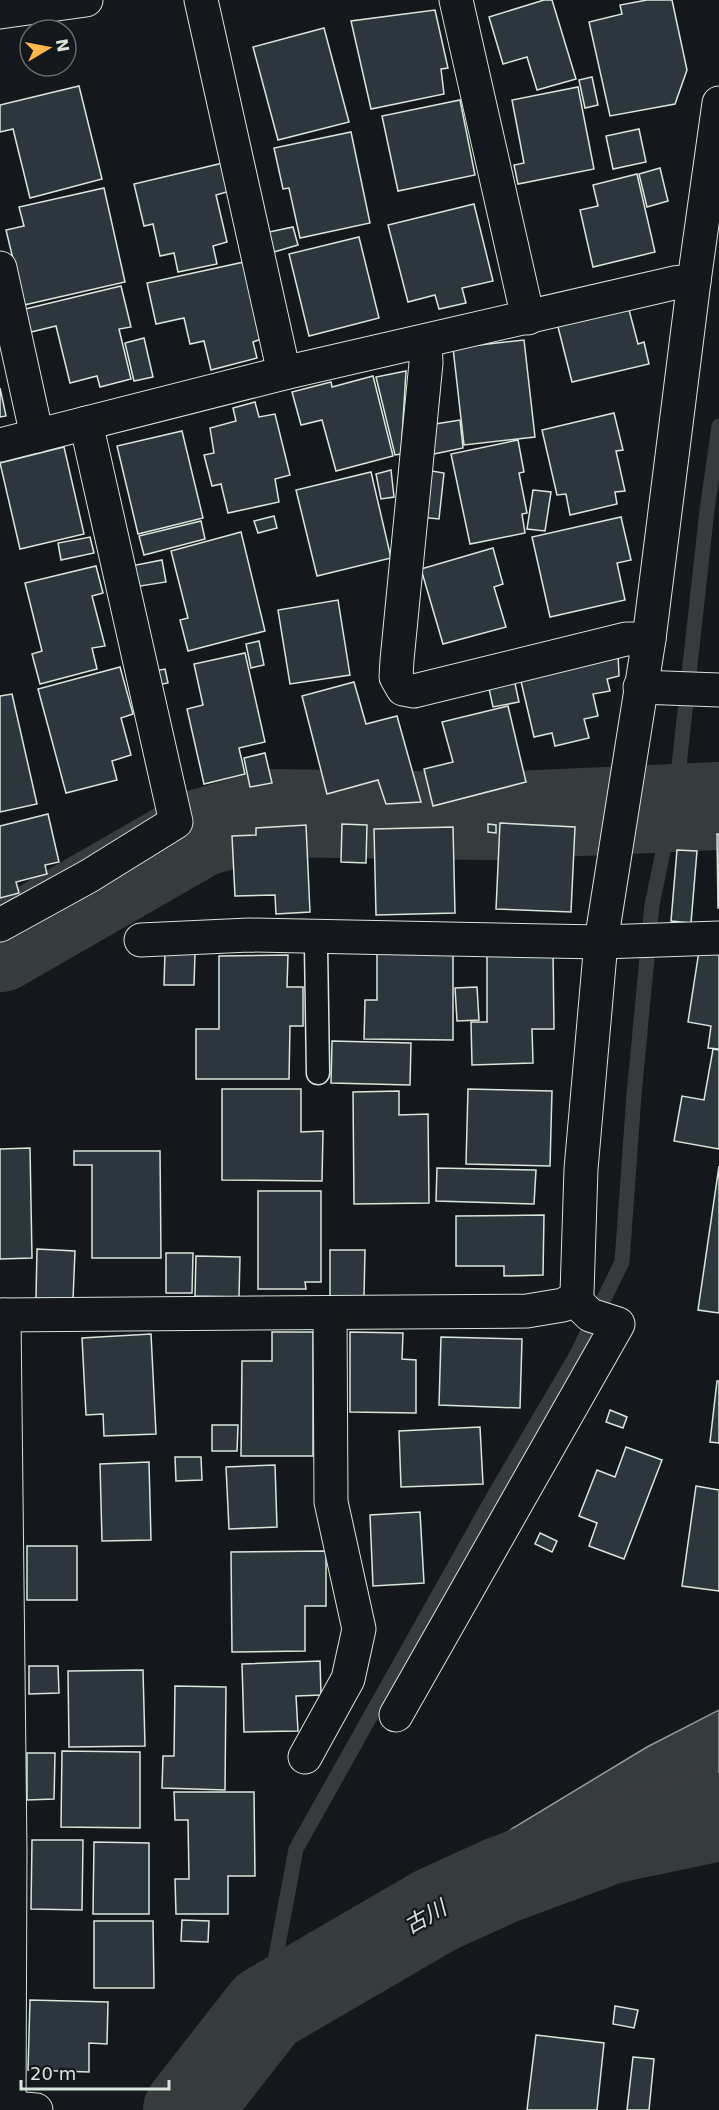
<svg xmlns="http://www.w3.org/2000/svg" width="719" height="2110" font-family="'DejaVu Sans','Noto Sans JP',sans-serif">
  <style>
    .water { fill: #363b3e; stroke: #939e99; stroke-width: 1.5 }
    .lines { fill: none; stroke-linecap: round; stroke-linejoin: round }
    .stream { stroke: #363b3e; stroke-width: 15 }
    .river { stroke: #363b3e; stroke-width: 88 }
    .building { fill: #2c363c; stroke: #d8e6dc; stroke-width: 1.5 }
    .lane-casing { stroke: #d8e6dc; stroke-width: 25 }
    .street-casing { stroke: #d8e6dc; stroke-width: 35 }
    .secondary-casing { stroke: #d8e6dc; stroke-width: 35 }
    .lane { stroke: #14181c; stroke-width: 22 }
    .street { stroke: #14181c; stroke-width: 33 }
    .secondary { stroke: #14181c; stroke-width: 33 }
    .labels { text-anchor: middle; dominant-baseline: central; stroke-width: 4.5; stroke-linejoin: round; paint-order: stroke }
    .water-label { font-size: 22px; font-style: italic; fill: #d8e6dc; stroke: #14181c }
  </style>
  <rect width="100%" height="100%" fill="#14181c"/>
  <polygon class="water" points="719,1710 719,1845 541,1894 386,1927 513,1828 647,1747"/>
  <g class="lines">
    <polyline class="stream" points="266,2009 296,1849 494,1496 576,1356 622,1262 634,1095 652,905 677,784 707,510 719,426"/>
    <g class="river">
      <polyline points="0,948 200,833 271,813 490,816 719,806"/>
      <polyline points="187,2110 266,2009 436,1910 502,1880 610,1840 719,1817"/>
    </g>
  </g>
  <g class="building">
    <polygon points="544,0 552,0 576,79 537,90 527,57 503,64 489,17"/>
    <polygon points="647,0 672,0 687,70 675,104 610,116 589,22 622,14 620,5"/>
    <polygon points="435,10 448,68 441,69 444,94 371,109 351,21"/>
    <polygon points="324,28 349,122 278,140 253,47"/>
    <polygon points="592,77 598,105 585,108 579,80"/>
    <polygon points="79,86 102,179 30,198 13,129 0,132 0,105"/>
    <polygon points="578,87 594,169 518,184 514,165 524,163 512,100"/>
    <polygon points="460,100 475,175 398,191 382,116"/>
    <polygon points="639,129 646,162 613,169 606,136"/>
    <polygon points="351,132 370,223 300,238 289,188 283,189 274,148"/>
    <polygon points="223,163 230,191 216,195 227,242 213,246 217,264 178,272 174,253 160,256 153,224 144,226 134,184"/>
    <polygon points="660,168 668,201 647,207 639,174"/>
    <polygon points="637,174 655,252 593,267 580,210 598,206 593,185"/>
    <polygon points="104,188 125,282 24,305 6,230 24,226 19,207"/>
    <polygon points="474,204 493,281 462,288 466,303 439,309 435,295 408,302 388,225"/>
    <polygon points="293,227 298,245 274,252 269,232"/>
    <polygon points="359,237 379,318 309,336 289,254"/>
    <polygon points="244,262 264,338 253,342 257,358 211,370 204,341 190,344 184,318 156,324 147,283"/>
    <polygon points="121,286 131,327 119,329 131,379 100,387 97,376 70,383 56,326 31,332 25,309"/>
    <polygon points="628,306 638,344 644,342 649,364 572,382 557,323"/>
    <polygon points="144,338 153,377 134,381 125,343"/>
    <polygon points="524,340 535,437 464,445 453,348"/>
    <polygon points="406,371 401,454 395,455 376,377"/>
    <polygon points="373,376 393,456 336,471 322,420 301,425 292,392 331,382 332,387"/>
    <polygon points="0,388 6,416 0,417"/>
    <polygon points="255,402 259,417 275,414 290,475 275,479 279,502 228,513 221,484 212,486 204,455 214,453 210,428 236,421 233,408"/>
    <polygon points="614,413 623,450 616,451 625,491 615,492 617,504 570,515 566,494 557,495 542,430"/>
    <polygon points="460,420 463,448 429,455 429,425"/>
    <polygon points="182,431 203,518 138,534 117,446"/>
    <polygon points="518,440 524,472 519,473 527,513 522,514 525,533 470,544 451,454"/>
    <polygon points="64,447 84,534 20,549 0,463"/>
    <polygon points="391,470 394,497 381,499 376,474"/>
    <polygon points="426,470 444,473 439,519 420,517"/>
    <polygon points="371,472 391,558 317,576 296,490"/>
    <polygon points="533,490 551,492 545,531 527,529"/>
    <polygon points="274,516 277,528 258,533 254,521"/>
    <polygon points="621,517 631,560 617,563 625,600 550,617 532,537"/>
    <polygon points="201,521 205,539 144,555 139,536"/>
    <polygon points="241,532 265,631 188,651 180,620 188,618 171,551"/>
    <polygon points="90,537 94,553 61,560 58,543"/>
    <polygon points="493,548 503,584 494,587 506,627 443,644 421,569"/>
    <polygon points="162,560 166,582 134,587 131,566"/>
    <polygon points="96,566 103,593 92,596 105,646 92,648 97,669 40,684 32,654 42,651 25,583"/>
    <polygon points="338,600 350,675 290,684 278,610"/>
    <polygon points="259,641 264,665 251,668 246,644"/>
    <polygon points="245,653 265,742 239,748 245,774 204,784 187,709 203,705 194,664"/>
    <polygon points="618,653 619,676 607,679 610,691 593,694 598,716 584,719 589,738 555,746 552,733 534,737 520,677"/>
    <polygon points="120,667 133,714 121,718 131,755 112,761 117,780 66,793 38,689"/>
    <polygon points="165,669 168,683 157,685 154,671"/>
    <polygon points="514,679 519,702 493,707 488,684"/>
    <polygon points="354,682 366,724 397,716 421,802 386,804 378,780 327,794 302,696"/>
    <polygon points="12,694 37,804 0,812 0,696"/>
    <polygon points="508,706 526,782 433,806 424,769 453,762 442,722"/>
    <polygon points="265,753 272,783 250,787 244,758"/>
    <polygon points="48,814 59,862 45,865 47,874 16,882 19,893 0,898 0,826"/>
    <polygon points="500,823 575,827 571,912 496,909"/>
    <polygon points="342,824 367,825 366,863 341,862"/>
    <polygon points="488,824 496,825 496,833 488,832"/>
    <polygon points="306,825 310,912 276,914 275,895 235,896 232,836 256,835 256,828"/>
    <polygon points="453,827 455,913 376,915 374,829"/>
    <polygon points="717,834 719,834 719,908 718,908"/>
    <polygon points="677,850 697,851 691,923 671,921"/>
    <polygon points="699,951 719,954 719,1049 708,1048 711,1026 688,1022"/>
    <polygon points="165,952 195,953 194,985 164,985"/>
    <polygon points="377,953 453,954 453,1040 364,1039 365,1000 377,1000"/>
    <polygon points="553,953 554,1029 532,1029 533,1063 472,1065 471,1022 487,1022 487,954"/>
    <polygon points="288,955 287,987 303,987 303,1026 290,1026 289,1079 196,1079 196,1029 219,1029 219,956"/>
    <polygon points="477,987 479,1020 457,1021 455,988"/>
    <polygon points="332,1041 411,1043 410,1085 331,1083"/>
    <polygon points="713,1049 719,1050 719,1149 674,1141 682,1096 704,1100"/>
    <polygon points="222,1089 301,1089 301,1132 323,1131 322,1181 222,1180"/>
    <polygon points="468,1089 552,1091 550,1166 466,1164"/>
    <polygon points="399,1091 399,1115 428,1114 429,1203 354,1204 353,1092"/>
    <polygon points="30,1148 32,1258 0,1259 0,1149"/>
    <polygon points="74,1151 160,1151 161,1258 92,1258 92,1165 74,1165"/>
    <polygon points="719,1166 719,1313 698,1310"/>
    <polygon points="437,1168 536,1170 534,1204 436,1201"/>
    <polygon points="258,1191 321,1191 321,1282 305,1282 306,1289 258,1289"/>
    <polygon points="544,1215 543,1275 504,1276 504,1266 456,1266 456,1216"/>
    <polygon points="37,1249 75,1251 73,1300 36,1298"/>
    <polygon points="330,1250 365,1250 364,1296 330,1296"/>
    <polygon points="166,1253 193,1253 192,1293 166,1293"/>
    <polygon points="196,1256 240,1257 239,1297 195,1296"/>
    <polygon points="272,1332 313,1332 313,1456 241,1456 242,1361 272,1361"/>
    <polygon points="350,1332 403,1333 402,1359 416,1360 416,1413 350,1412"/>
    <polygon points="151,1334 156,1434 104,1436 103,1414 86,1415 82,1338"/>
    <polygon points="441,1337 522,1339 520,1408 439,1405"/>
    <polygon points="717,1381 719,1381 719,1443 710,1442"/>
    <polygon points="610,1410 627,1417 623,1428 606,1422"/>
    <polygon points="212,1425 238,1425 237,1451 212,1451"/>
    <polygon points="480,1427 483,1484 401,1487 399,1431"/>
    <polygon points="626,1447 662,1460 624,1559 589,1546 597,1523 579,1516 597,1470 615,1477"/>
    <polygon points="175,1457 201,1457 202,1480 176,1481"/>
    <polygon points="149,1462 151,1540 102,1541 100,1464"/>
    <polygon points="275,1465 277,1527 229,1529 226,1467"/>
    <polygon points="696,1486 719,1490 719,1591 682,1586"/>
    <polygon points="420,1512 424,1583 373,1586 370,1515"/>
    <polygon points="540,1533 557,1541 552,1552 535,1544"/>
    <rect x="27" y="1546" width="50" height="54"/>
    <polygon points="326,1551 326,1606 305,1606 305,1651 232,1652 231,1552"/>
    <polygon points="320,1661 321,1695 296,1696 298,1731 244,1732 242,1664"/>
    <polygon points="29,1666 58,1666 59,1693 29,1694"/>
    <polygon points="143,1670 145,1746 69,1747 68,1671"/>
    <polygon points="175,1686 226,1687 225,1790 162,1788 163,1756 174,1756"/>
    <polygon points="62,1751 140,1752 140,1828 61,1827"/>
    <polygon points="27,1753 55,1753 54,1799 27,1800"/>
    <polygon points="174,1792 254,1792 255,1876 228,1876 228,1914 176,1914 175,1879 189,1879 188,1820 175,1820"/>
    <polygon points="32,1840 83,1840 82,1910 31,1909"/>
    <polygon points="94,1842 149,1843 149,1914 93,1914"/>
    <polygon points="182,1920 209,1921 208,1942 181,1941"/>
    <polygon points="94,1921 153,1921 154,1988 94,1988"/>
    <polygon points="30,2000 108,2002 107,2044 89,2043 89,2072 28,2070"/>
    <polygon points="615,2006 638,2010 634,2028 613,2024"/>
    <polygon points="536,2035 604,2043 597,2110 527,2110"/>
    <polygon points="633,2057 654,2059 649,2110 627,2110"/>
  </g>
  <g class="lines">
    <defs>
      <polyline id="lane" points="318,1073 316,946 318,936"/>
      <g id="street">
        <polyline points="201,0 284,373"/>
        <polyline points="456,0 528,318"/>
        <polyline points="0,268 37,436"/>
        <polyline points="425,341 426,363 397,660 396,677 403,689 414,691 626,639 649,639"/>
        <polyline points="0,445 284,373 674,283 694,281"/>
        <polyline points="640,687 719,690"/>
        <polyline points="0,925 89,876 176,822 86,423"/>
        <polyline points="141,940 249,935 601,942 719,938"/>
        <polyline points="0,1315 527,1311 563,1305 574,1299 577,1293 581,1169 601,942 649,639 694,281 719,103"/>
        <polyline points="4,1315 10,1852 9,2107"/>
        <polyline points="396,1715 618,1324 590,1315 574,1299"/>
        <polyline points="305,1757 348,1679 359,1629 331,1502 330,1314"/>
        <polyline points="0,2107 36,2110"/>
      </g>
      <polyline id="secondary" points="0,12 86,0"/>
    </defs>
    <use href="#lane" class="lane-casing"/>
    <use href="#street" class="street-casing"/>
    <use href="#secondary" class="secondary-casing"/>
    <use href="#lane" class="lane"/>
    <use href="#street" class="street"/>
    <use href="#secondary" class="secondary"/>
  </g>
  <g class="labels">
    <g class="water-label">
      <text transform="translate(425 1917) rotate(-29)">古川</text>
    </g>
  </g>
  <g transform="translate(48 48) rotate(80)"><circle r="28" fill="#14181c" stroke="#626a69" stroke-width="1.5"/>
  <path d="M0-4.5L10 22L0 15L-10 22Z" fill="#ffb74d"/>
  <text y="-9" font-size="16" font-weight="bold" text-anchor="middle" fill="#d8e6dc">N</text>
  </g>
  <path d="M21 2080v9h148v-9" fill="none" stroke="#d8e6dc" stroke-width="3"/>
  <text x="30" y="2080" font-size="18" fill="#d8e6dc" stroke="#14181c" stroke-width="4.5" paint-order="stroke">20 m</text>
</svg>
